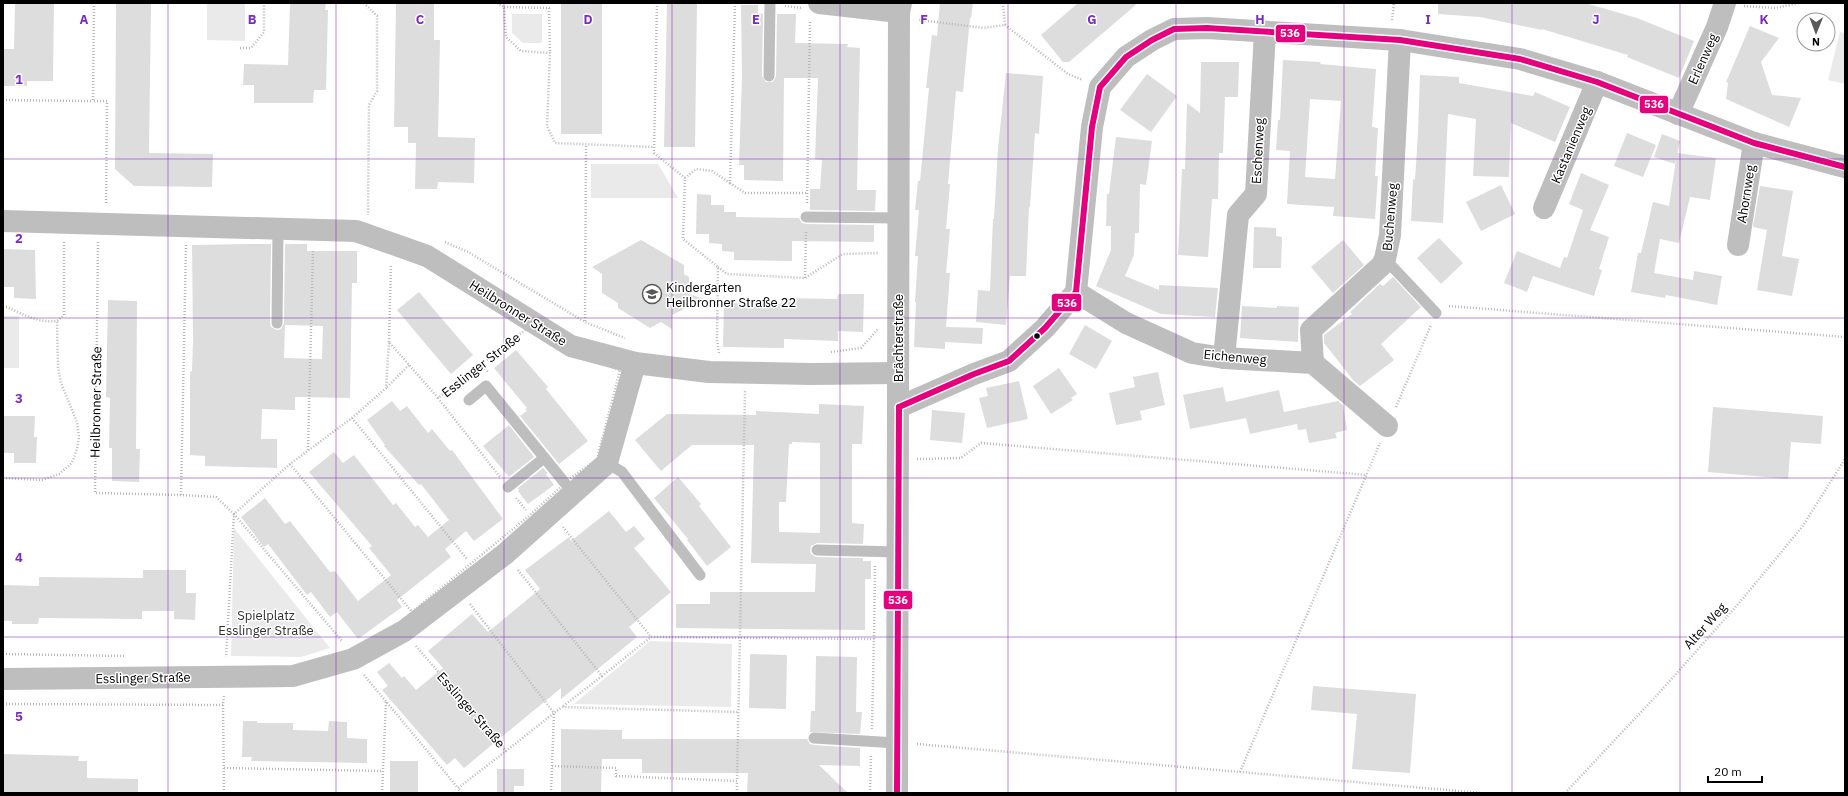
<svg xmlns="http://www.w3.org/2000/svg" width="1848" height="796" font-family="'IBM Plex Sans',sans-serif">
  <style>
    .green { fill: #eaeaea }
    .building { fill: #ddd; fill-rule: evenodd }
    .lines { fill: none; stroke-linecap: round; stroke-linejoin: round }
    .path { stroke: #b8b8b8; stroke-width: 2.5; stroke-dasharray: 1 2; stroke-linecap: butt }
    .lane { stroke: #bebebe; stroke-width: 11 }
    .street { stroke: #bebebe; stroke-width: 22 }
    .bus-1-casing { stroke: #fff; stroke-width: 9 }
    .bus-1 { stroke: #e5007d; stroke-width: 6 }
    .grid { fill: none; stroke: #7b2cbf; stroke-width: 1; stroke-opacity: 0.55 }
    .bus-dot { fill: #000; stroke: #fff; stroke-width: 1.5 }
    .labels { text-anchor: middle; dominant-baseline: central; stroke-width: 3; stroke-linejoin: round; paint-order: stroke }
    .street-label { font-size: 13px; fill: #000; stroke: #fff }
    .poi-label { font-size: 13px; fill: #000; stroke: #fff; text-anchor: start }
    .park-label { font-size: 13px; fill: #303030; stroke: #fff }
    .grid-label { font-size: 13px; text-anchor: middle; font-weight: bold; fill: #7b2cbf; stroke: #fff; stroke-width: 3; stroke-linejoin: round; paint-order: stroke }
    .line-badge { stroke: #fff; stroke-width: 1.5 }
    .badge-label { font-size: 11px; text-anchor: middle; font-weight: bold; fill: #fff }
  </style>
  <rect width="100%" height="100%" fill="#fff"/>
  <g class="green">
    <polygon points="207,3 245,3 245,41 207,40"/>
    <polygon points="512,14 542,14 542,43 523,43 512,33"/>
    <polygon points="1840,32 1845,33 1845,84 1828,80"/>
    <polygon points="591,164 658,164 678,198 591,198"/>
    <rect x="3" y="316" width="16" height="52"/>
    <polygon points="234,528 330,648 301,657 231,656"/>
    <polygon points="650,641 732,644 731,707 574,704"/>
  </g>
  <g class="building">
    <polygon points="15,3 54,3 53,81 27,81 27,86 3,86 3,49 14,49"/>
    <polygon points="116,3 151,3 149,153 213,154 212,187 134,186 115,169"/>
    <polygon points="290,3 326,3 325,10 328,10 326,90 314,90 313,103 254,103 254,85 243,85 244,64 288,65"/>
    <polygon points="396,3 434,3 434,40 440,40 438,137 475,138 474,183 438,182 437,189 415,189 416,143 408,143 408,127 394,127"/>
    <rect x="561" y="3" width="41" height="131"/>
    <polygon points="667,3 697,3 695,147 664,147"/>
    <polygon points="940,3 973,3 971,18 970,18 963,92 956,91 948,184 950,184 946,229 950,229 946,273 950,273 946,327 983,328 982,344 945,342 945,349 914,347 916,302 915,302 918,256 915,256 919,210 915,210 918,181 920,181 929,88 926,88 932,35 937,36"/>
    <polygon points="1078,3 1138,3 1069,62 1063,62 1041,35"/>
    <polygon points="1438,3 1585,3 1637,18 1694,41 1679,78 1627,57 1628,55 1542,29 1542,30 1480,17 1438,14"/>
    <polygon points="741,5 758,5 758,13 763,14 762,76 766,82 773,82 776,76 777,14 796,14 795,43 848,44 847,47 860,48 857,190 876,190 875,211 810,210 810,189 820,189 822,160 815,159 818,78 784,78 783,181 744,180 744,165 739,165 742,77"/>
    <polygon points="1750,26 1779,38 1761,62 1772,95 1801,98 1789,127 1726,99 1728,83 1726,82"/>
    <path d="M1283,60l38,2 -1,2 56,5 -4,58 6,1 -3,48h3l-3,43 -42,-3 1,-9 -47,-3 3,-53 -14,-1 2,-30h2zM1310,99l31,2 -6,78 -30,-2z"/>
    <polygon points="1201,62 1239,62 1238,97 1225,97 1223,153 1219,153 1218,199 1212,199 1208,257 1178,255 1182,169 1185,169 1187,103 1200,113"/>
    <polygon points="1006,73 1043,76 1039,134 1035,133 1030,207 1029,207 1026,276 1010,276 1006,325 976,322 978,290 990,291 993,219 994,219 998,148"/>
    <polygon points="1147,74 1177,96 1151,132 1120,110"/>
    <polygon points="1420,75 1459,77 1459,83 1533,96 1535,92 1570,107 1555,142 1511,123 1509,177 1473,176 1476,119 1448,114 1443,223 1411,221 1413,179 1415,180 1418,133"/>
    <polygon points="1627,133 1656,145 1643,177 1614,166"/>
    <polygon points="1662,134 1680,141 1675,164 1654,157"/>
    <polygon points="1116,137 1152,141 1146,185 1140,184 1139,233 1135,233 1134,255 1125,276 1159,290 1159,285 1218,288 1215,317 1161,314 1096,286 1111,250 1111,226 1106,226 1107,194 1109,194"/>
    <polygon points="1677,153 1716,158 1710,200 1690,197 1679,243 1660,239 1654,273 1693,280 1694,271 1722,276 1717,305 1666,295 1665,298 1631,292 1638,253 1641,253 1653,202 1669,206"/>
    <polygon points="1581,173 1609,185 1590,230 1609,237 1599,269 1602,270 1594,296 1533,276 1527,292 1504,283 1517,251 1560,268 1564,257 1567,258 1583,210 1569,204"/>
    <polygon points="1501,185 1515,214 1481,231 1466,202"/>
    <polygon points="1760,186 1793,191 1782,256 1799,259 1792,296 1757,290 1767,230 1753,227"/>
    <polygon points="697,194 711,195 711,205 724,205 724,212 736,212 736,217 799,218 802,223 806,224 874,225 874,242 792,241 792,261 734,260 734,252 722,251 722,244 709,243 709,234 696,234"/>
    <polygon points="1254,227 1276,228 1276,236 1282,237 1281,268 1253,268"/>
    <polygon points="1439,238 1463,263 1441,284 1417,258"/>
    <polygon points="641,240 684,265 684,274 689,277 689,294 704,299 672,315 672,329 661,322 650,328 618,308 618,303 602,293 602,274 592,267"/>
    <polygon points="1343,240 1364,265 1333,293 1311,267"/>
    <path d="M248,244h23l-1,79 1,4 6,3 4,-1 3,-6 1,-79h22v7h50v32h-5l-2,115 -55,-1v13l-33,-1 -1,30h16v29l-72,-2v-10l-15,-1v-83l2,-1 1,-30 -1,-96zM285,325l38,1 -1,33 -38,-1z"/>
    <polygon points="3,249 35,250 36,299 14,298 14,287 3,287"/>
    <polygon points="1393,277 1421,307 1381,344 1394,360 1360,386 1354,381 1324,343 1324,335 1352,314 1350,312 1380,284 1383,286"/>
    <polygon points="419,292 473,355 451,374 397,310"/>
    <polygon points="838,294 864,294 863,332 838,331 838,341 784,339 784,348 723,347 724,303 781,304 781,298 837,299"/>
    <polygon points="108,300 137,301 136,449 140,449 139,482 112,481 112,448 109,448 110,398 106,397"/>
    <polygon points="1242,306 1277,308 1277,306 1299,307 1298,342 1240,338"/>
    <polygon points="1085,325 1112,341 1096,369 1069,354"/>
    <polygon points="516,350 548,387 546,389 588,441 559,464 520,416 527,411 525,409 527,408 494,368"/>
    <polygon points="1059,368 1077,394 1071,398 1073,400 1051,414 1033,386"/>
    <polygon points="1158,372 1165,405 1140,411 1142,420 1116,425 1109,393 1135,387 1133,377"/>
    <polygon points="1019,381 1028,419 987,428 979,398 988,396 986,388"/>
    <polygon points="1223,387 1226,402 1279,390 1284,412 1338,401 1343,405 1347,430 1335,433 1337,438 1309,443 1306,429 1298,430 1297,424 1250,434 1246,418 1190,429 1183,395"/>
    <polygon points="392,401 400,411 407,406 428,433 432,429 450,451 452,450 503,519 474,541 466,531 445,549 451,557 397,600 402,607 358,639 337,612 330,617 311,592 307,595 268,544 264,547 241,517 265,498 285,524 290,521 330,572 335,571 358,601 391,575 369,548 372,546 309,472 334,452 343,463 354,455 393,505 396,503 415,527 418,525 428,537 449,520 421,484 419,485 384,446 385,445 367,420"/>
    <path d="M819,404l45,2 -2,38h-10v79l12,1 -1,20 -46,-1 -6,3 -1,4 1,4 5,3 47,1v3h8v18h-6v51l-189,-2v-24h34v-12h105l1,-28 -65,-1 3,-118h-62l-31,26 -26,-31 32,-26 89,1v-4l63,3zM792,442l28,1v90l-41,-1v-30h7l3,-58h3z"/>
    <polygon points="1713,407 1823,416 1821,444 1791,442 1788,479 1708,472"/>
    <polygon points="932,410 965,413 962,443 930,440"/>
    <polygon points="3,416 35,416 34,437 37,437 36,463 14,463 14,453 3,453"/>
    <polygon points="509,425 534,457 509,477 483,446"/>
    <polygon points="543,468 548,473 546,474 554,485 528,504 518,491 519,490 518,488"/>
    <polygon points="678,477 701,504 699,506 731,547 707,566 687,540 688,539 654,498"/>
    <polygon points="609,511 626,532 634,526 645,539 634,548 671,592 629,627 637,637 561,699 561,688 464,768 455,758 447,765 382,690 388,686 377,672 389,663 402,678 404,676 416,690 443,668 428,651 472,614 488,632 540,589 525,570 569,537 571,541"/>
    <polygon points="143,570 186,570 186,593 196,593 195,620 174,619 174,611 142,611 142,619 39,618 38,624 12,624 12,621 3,621 3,585 39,586 39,577 143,578"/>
    <polygon points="750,654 787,655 786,709 749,708"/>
    <polygon points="816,656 857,657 856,712 862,712 860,734 810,732 811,711 815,711"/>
    <polygon points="1313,686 1416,694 1410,773 1352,769 1357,714 1311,710"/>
    <polygon points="243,721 257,721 257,723 293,723 293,730 328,731 329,721 347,722 347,738 367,739 367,763 251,761 252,757 242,757"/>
    <polygon points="561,729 622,730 622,739 807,739 810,744 814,745 860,748 860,766 819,765 848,793 747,793 748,773 642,773 642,759 602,759 601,793 561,793"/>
    <polygon points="3,754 79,756 78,761 87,761 87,778 138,779 138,793 3,793"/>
    <rect x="390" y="761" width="28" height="32"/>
    <polygon points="497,769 524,769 524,786 514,786 514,793 497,793"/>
  </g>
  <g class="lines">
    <g class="path">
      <polyline points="94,3 93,101 107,101 106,205"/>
      <polyline points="364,3 377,16 377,91 369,105 368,215"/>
      <polyline points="497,3 504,7 506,37 521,51 550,53 547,126 555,143 654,147"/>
      <polyline points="657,3 654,153 685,178"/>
      <polyline points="785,6 801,8"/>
      <polyline points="1744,6 1775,8 1799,3"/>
      <polyline points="504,7 549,8 550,53"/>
      <polyline points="919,20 984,28 1005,25 1003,3"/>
      <polyline points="1392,20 1394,3"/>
      <polyline points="1005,25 1068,74 1083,80"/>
      <polyline points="240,48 251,48 264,32 264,3"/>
      <polyline points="3,100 93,101"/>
      <polyline points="730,183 745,193 807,193"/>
      <polyline points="807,203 810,20"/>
      <polyline points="98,242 95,493 181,495"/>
      <polyline points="445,242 468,252 585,322 625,338"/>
      <polyline points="186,245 181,495 216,497 234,514 226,657"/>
      <polyline points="718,267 727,274 805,278 843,254 878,253"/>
      <polyline points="805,278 806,230"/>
      <polyline points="1449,306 1845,337"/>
      <path d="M3,307h4c17,8 31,16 50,14l7,-6v-73"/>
      <polyline points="585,321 586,145"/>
      <polygon points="529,327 566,350 620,370 597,459 571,478 530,515 412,612 290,464 352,418 386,388 389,342 438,398"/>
      <polyline points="389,342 391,264"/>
      <polyline points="831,352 861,348 879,328"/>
      <polyline points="719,353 717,339 718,267 683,239 685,178 696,169 712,171 730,183 735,3"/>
      <polyline points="481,364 488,372"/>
      <polyline points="387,387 409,365"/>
      <polyline points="438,398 500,477"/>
      <polyline points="1396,407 1431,325"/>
      <polyline points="352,418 467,559"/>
      <polyline points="308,450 313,249"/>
      <polyline points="917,459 961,458 981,443 1367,475"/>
      <polyline points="290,464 234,514 342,641"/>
      <polyline points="3,478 42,480 59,474 72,463 77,449 79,437 77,422 61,383 58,367 57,321"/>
      <polyline points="516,498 526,510"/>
      <polyline points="563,527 651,637 874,639 872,729"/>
      <polyline points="518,570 602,676 651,637"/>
      <polyline points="874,639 875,565"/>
      <polyline points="416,646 506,751 554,713 470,604"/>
      <polyline points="3,654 126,656"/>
      <polyline points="364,675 458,788"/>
      <polyline points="602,676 562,707 738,712"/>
      <polyline points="3,704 223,705 224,696"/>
      <polyline points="223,705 224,793"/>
      <polyline points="917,744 1482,793"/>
      <polyline points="552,766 616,768 616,776 737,781 745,391"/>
      <polyline points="224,768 383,771"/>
      <polyline points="1240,772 1380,443"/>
      <polyline points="382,793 386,702"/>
      <polyline points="461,793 458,788 506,751"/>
      <polyline points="551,793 554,713 562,707"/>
      <polyline points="737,793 737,781"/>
      <polyline points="870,793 871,756"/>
      <polyline points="1565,793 1658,694 1740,602 1802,527 1845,459"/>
    </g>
    <g class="lane">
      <polyline points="769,76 770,3"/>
      <polyline points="806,217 899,218"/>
      <polyline points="1385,259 1436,313"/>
      <polyline points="277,323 278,229"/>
      <polyline points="469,400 486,386 573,493"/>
      <polyline points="607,463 622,472 700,575"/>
      <polyline points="508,487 544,458"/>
      <polyline points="817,550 898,552"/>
      <polyline points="814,738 897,743"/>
    </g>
    <g class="street">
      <polyline points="819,3 899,12"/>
      <polyline points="1678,114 1717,27 1725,3"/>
      <polyline points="1544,208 1597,82"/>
      <polyline points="3,221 356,231 427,256 571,346 635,363 709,372 811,374 898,373"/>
      <polyline points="1738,245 1754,143"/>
      <polyline points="1076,292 1126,323 1192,353 1224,358 1313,363 1387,426"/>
      <polyline points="1224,358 1238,215 1256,194 1265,32"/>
      <polyline points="1313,363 1311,330 1382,265 1385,259 1390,235 1400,40"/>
      <polyline points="899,407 974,374 1009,361 1045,328 1076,292 1092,127 1100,87 1126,57 1152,40 1174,29 1207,28 1400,40 1520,59 1597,82 1754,143 1845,167"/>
      <polyline points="3,679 293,676 353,659 404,631 505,554 607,463 635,363"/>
      <polyline points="897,793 899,12 901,3"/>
    </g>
    <defs>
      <g id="bus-1">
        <polyline points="899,407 974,374 1009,361 1045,328 1076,292 1092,127 1100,87 1126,57 1152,40 1174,29 1207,28 1400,40 1520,59 1597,82 1754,143 1845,167"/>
        <polyline points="897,793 899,407"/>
      </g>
    </defs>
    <use href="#bus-1" class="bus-1-casing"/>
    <use href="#bus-1" class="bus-1"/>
  </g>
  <path class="grid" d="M168,3v790M336,3v790M504,3v790M672,3v790M840,3v790M1008,3v790M1176,3v790M1344,3v790M1512,3v790M1680,3v790M3,159h1842M3,318h1842M3,478h1842M3,637h1842"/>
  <defs>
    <symbol id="school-ring" viewBox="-11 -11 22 22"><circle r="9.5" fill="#fff" stroke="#595959" stroke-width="1.5"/><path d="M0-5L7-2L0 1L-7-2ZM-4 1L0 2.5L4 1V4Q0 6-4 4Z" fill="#595959"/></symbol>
  </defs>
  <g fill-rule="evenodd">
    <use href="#school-ring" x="641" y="283" width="22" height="22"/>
  </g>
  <circle class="bus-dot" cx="1037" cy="336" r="3.5"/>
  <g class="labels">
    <g class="street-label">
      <text transform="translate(1703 59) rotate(-66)">Erlenweg</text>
      <text transform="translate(1571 145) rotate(-67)">Kastanienweg</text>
      <text transform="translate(1258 151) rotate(-87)">Eschenweg</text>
      <text transform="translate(1746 194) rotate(-81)">Ahornweg</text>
      <text transform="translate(1390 217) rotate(-85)">Buchenweg</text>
      <text transform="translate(518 313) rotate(32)">Heilbronner Straße</text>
      <text transform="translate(898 338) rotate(-90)">Brächterstraße</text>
      <text transform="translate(1235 357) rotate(5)">Eichenweg</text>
      <text transform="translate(481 365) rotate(-38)">Esslinger Straße</text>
      <text transform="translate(96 402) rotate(-89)">Heilbronner Straße</text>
      <text transform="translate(1705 626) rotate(-48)">Alter Weg</text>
      <text transform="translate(143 678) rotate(-1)">Esslinger Straße</text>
      <text transform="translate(471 710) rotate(49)">Esslinger Straße</text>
    </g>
    <g class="poi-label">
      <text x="666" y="287">Kindergarten<tspan x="666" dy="15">Heilbronner Straße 22</tspan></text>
    </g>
    <g class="park-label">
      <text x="266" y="615">Spielplatz<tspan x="266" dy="15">Esslinger Straße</tspan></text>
    </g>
  </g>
  <g class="grid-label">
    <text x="84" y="24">A</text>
    <text x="252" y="24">B</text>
    <text x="420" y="24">C</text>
    <text x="588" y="24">D</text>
    <text x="756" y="24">E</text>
    <text x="924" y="24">F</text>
    <text x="1092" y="24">G</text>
    <text x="1260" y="24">H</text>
    <text x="1428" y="24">I</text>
    <text x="1596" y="24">J</text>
    <text x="1764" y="24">K</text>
    <text x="19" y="84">1</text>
    <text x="19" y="243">2</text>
    <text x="19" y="403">3</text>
    <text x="19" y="562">4</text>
    <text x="19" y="721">5</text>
  </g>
  <g class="line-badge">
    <rect x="1275" y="24" width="31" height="19" rx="4" fill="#e5007d"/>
    <rect x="1639" y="95" width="30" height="19" rx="4" fill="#e5007d"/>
    <rect x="1051" y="293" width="31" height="19" rx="4" fill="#e5007d"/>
    <rect x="883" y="590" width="30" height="20" rx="4" fill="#e5007d"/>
  </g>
  <g class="badge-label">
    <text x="1290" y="37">536</text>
    <text x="1654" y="108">536</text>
    <text x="1067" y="307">536</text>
    <text x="898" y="604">536</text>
  </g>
  <rect width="1848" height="796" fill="none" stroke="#000000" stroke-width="8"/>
  <g transform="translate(1816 32) rotate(181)"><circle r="19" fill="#ffffff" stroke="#999999"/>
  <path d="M0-3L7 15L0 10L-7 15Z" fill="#595959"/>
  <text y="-6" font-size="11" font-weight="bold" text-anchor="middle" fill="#000000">N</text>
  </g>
  <path d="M1708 776v6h54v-6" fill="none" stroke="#000000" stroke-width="2"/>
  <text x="1714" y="776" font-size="12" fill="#000000" stroke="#ffffff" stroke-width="3" paint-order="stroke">20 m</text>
</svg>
